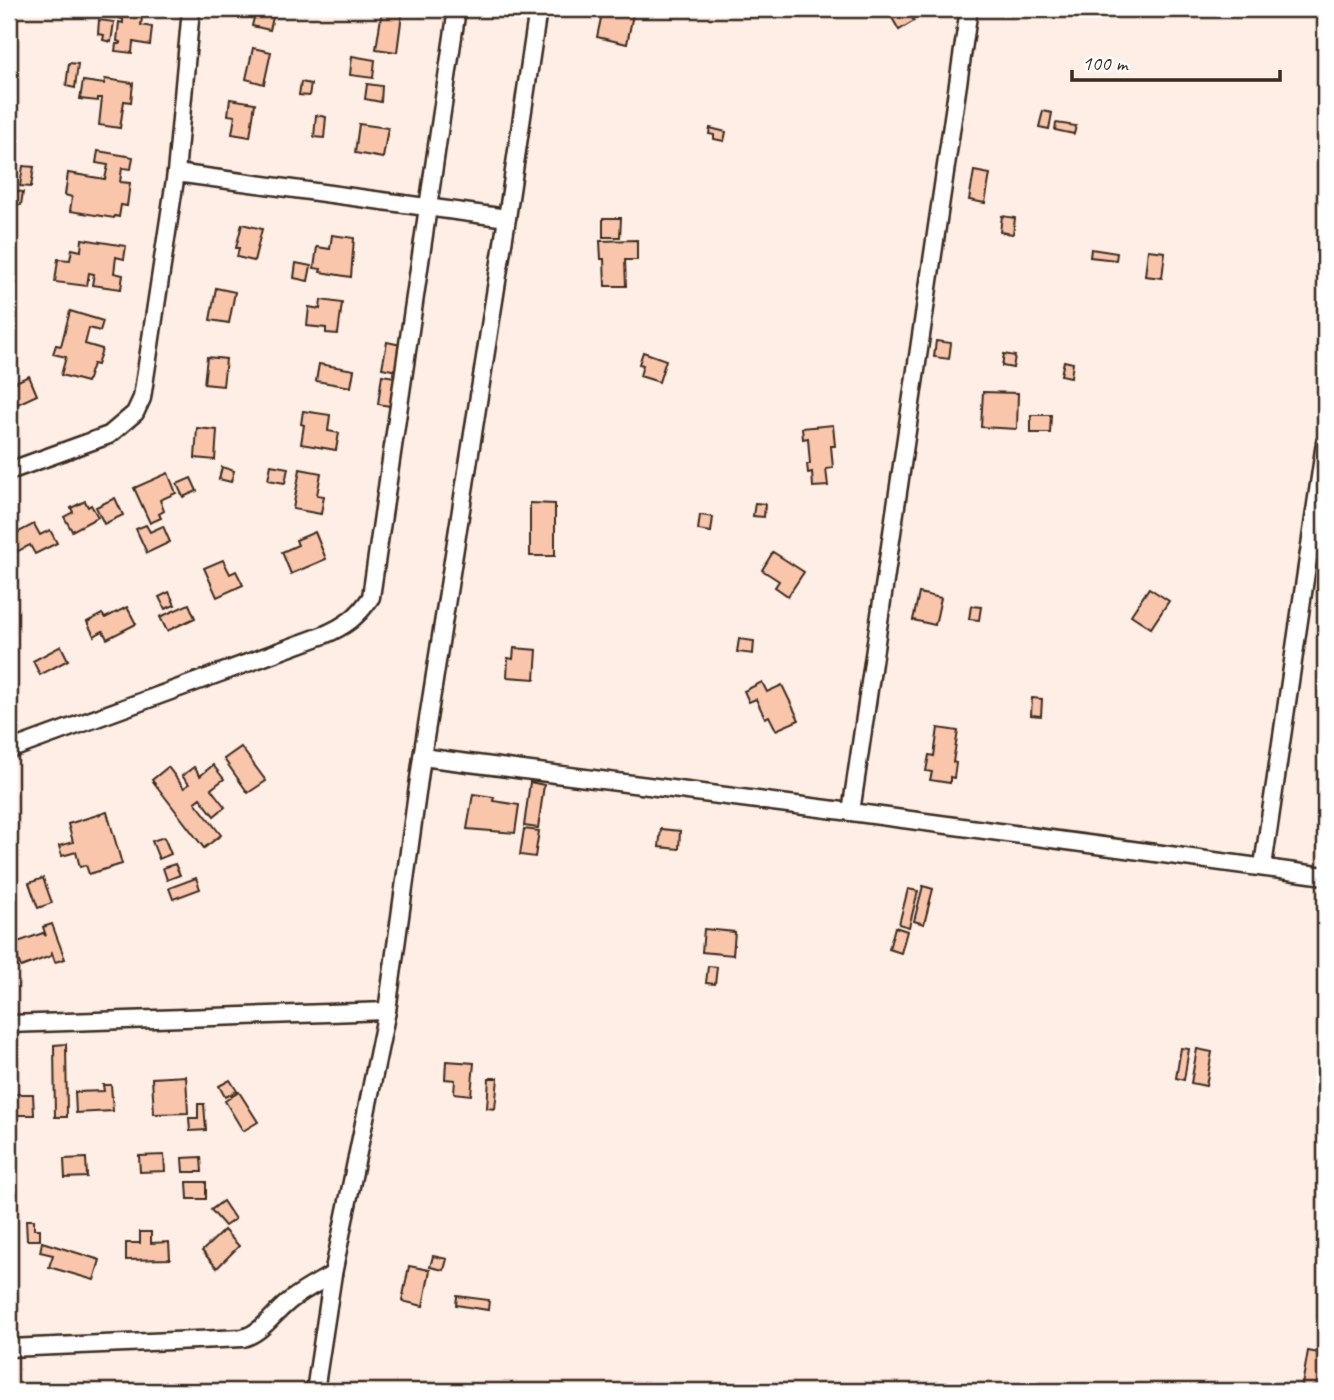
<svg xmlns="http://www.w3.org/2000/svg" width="1334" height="1400" font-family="Caveat,sans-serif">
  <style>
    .building { fill: #fac6ab; stroke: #3b2a1e; stroke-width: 2 }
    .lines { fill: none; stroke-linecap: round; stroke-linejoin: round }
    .minor-casing { stroke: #3b2a1e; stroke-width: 21 }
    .minor { stroke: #fff; stroke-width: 16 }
  </style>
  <rect width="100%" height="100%" fill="#feeee6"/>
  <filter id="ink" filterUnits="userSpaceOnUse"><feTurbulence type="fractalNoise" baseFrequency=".0143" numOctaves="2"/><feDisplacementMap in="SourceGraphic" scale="14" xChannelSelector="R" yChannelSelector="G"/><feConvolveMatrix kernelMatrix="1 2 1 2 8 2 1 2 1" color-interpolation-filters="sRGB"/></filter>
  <g filter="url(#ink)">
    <g class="building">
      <polygon points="121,9 145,9 143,10 141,25 152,27 150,45 133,42 132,53 115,51 116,44 120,44 120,42 117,41 119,22 123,23 123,19 119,18"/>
      <polygon points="256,9 275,9 270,30 252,26"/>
      <polygon points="603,9 634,9 627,44 597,37"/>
      <polygon points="887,9 907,9 914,21 899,30"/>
      <polygon points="382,11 402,14 397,52 376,49"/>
      <polygon points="99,20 114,22 111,42 103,40 104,35 98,34"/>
      <polygon points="253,48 271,52 264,84 246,79"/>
      <polygon points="352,56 375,60 373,78 350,75"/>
      <polygon points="69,63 78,64 75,88 66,86"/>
      <polygon points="105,79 133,83 131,102 124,101 120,128 99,125 102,98 98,98 98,101 80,99 83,81 104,84"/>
      <polygon points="301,82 311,84 309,96 299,95"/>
      <polygon points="367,84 382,86 381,102 365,99"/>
      <polygon points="9,85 15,85 16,141 9,141"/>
      <polygon points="230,99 255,103 250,137 232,134 235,116 228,115"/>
      <polygon points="1043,111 1052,113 1049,129 1039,127"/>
      <polygon points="316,115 326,117 324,138 314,137"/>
      <polygon points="1056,123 1076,126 1074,134 1055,130"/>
      <polygon points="359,124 388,128 383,158 355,153"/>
      <polygon points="710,128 726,132 724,141 714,139 714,135 709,134"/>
      <polygon points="98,151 133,157 131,169 122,168 120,182 130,183 127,206 121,205 119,217 115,216 114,218 70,211 72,197 65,195 68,173 105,179 108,165 96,163"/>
      <polygon points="23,166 34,167 31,187 20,186"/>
      <polygon points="974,171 990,174 985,203 969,200"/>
      <polygon points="9,190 23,192 21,205 13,204 9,232"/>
      <polygon points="1002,216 1015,218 1013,234 1000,232"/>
      <polygon points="603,218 621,218 620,237 603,237"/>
      <polygon points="242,224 262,229 254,261 237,257 239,248 236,248"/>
      <polygon points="332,235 354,238 351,277 320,272 321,269 314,268 317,247 330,249"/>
      <polygon points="82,239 126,246 124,259 116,257 114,273 123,275 121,289 92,285 94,274 89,273 87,286 55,282 58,259 70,260 72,249 81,251"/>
      <polygon points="637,240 637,260 625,260 626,286 605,286 604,259 601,259 600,241"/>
      <polygon points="1091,249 1117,253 1116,260 1090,257"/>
      <polygon points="1148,250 1165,252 1162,278 1145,276"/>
      <polygon points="296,263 311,266 308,281 294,278"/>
      <polygon points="216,288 235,292 229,323 210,320"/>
      <polygon points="321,300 342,303 338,334 326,333 326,328 307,326 309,307 320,309"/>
      <polygon points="70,311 103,321 100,331 89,328 85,344 102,349 97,365 93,364 87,382 61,375 66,357 53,354 56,345 61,346"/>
      <polygon points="936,341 951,343 949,359 934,357"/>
      <polygon points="387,342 401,345 397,371 382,368"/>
      <polygon points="643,352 666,360 659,382 640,376 643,365 639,364"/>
      <polygon points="1004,354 1015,356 1013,368 1002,366"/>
      <polygon points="207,357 226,359 223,386 204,384"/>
      <polygon points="1064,361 1073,363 1071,377 1061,375"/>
      <polygon points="319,364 354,370 351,387 316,381"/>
      <polygon points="382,375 395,377 390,406 378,404"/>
      <polygon points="29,376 37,395 9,408 9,385"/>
      <polygon points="983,392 1018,393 1017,429 981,427"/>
      <polygon points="303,411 330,415 328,431 339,433 336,450 301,444 304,425 301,424"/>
      <polygon points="1031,415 1051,415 1050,433 1031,433"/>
      <polygon points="833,425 835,446 831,446 833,468 826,469 828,486 813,487 812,472 808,473 807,464 810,464 808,438 803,439 802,428"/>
      <polygon points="197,428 217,430 215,460 195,458"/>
      <polygon points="271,465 288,468 285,483 268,480"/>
      <polygon points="222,467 234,471 231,482 219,479"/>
      <polygon points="300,469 321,473 317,495 324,496 321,514 293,509"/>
      <polygon points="168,473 176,493 160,500 164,511 159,514 161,518 150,523 134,488"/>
      <polygon points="191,478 197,491 183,497 177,484"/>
      <polygon points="115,498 123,515 104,524 96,507"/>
      <polygon points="85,501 88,507 91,505 98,517 72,531 64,517 73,512 71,508"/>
      <polygon points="530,503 555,504 555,556 530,556"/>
      <polygon points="755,503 765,504 764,517 753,516"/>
      <polygon points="700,515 713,517 711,532 698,530"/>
      <polygon points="34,524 40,535 50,530 57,543 35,554 30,545 12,554 9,547 9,537"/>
      <polygon points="146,525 150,532 163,526 170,542 147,553 136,529"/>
      <polygon points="315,532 326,559 291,574 282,552 298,545 296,540"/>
      <polygon points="773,552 804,572 788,596 775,587 779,581 762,570"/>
      <polygon points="223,560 230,574 236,571 243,585 217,597 204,568"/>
      <polygon points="1149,588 1169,601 1151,628 1131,615"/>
      <polygon points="169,592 175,605 165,609 159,597"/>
      <polygon points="919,593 941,598 935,625 913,620"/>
      <polygon points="189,604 195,618 167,631 160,617"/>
      <polygon points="971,606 981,607 979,620 969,619"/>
      <polygon points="127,607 136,624 107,639 103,631 94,636 87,622 102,614 105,618"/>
      <polygon points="739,639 754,641 753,654 737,652"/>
      <polygon points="61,646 68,660 40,675 33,661"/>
      <polygon points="514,648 537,650 535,679 507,677 508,658 513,659"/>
      <polygon points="762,682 767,692 782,685 799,720 776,730 769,716 765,718 756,699 749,702 744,691"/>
      <polygon points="1032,698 1042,699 1041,716 1031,715"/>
      <polygon points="938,728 958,731 953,762 956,763 954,778 950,777 950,783 930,780 932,772 926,771 929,755 934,756"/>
      <polygon points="241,747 266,781 248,793 224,759"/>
      <polygon points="213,765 224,779 211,789 225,807 214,816 200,798 195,802 221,835 204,848 152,780 168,767 184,788 189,784 182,776 194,767 200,776"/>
      <polygon points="530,782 544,785 538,828 524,826"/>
      <polygon points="473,794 494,797 493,801 519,805 515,833 467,829"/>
      <polygon points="107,812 122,864 89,874 86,865 80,867 76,852 62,856 59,846 73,842 68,824"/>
      <polygon points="524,829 539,831 535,857 520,855"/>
      <polygon points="661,829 680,831 679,849 659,847"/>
      <polygon points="164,837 171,854 159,859 152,841"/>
      <polygon points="175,864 180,875 167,880 163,868"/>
      <polygon points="43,878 52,903 38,908 29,883"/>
      <polygon points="196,878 200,889 173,899 169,888"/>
      <polygon points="923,886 933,889 924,924 914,921"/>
      <polygon points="908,889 918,891 909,927 899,924"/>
      <polygon points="52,924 65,959 55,962 52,953 51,956 21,967 12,944 43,933 46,936 43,927"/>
      <polygon points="895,927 907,931 901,953 889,949"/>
      <polygon points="704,929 735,932 733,955 702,952"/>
      <polygon points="708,966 717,967 715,984 706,983"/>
      <polygon points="66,1044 67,1117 55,1117 54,1045"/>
      <polygon points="1181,1048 1189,1049 1184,1080 1176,1078"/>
      <polygon points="1197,1049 1212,1052 1206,1086 1191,1083"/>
      <polygon points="446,1061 474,1063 471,1095 454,1093 455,1080 445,1079"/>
      <polygon points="186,1076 188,1113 154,1114 152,1078"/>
      <polygon points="489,1078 498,1078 495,1109 487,1108"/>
      <polygon points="230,1080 237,1091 225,1097 219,1086"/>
      <polygon points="103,1085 111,1085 113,1111 76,1113 75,1092 104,1091"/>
      <polygon points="239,1092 258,1122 243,1131 225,1101"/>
      <polygon points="9,1094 33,1094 34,1115 9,1115"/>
      <polygon points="198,1104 204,1104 206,1130 190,1131 189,1118 198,1118"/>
      <polygon points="164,1155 165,1171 140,1172 139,1156"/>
      <polygon points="201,1157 202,1172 183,1172 182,1158"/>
      <polygon points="86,1158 87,1177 65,1178 64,1159"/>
      <polygon points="187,1182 206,1182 206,1199 188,1199"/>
      <polygon points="223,1201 235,1219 225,1226 211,1210"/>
      <polygon points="26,1220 34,1220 34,1229 40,1229 40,1240 27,1240"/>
      <polygon points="224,1230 239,1246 217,1268 202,1251"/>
      <polygon points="140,1232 151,1232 151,1243 169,1242 170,1259 126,1260 126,1243 140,1243"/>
      <polygon points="42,1242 100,1260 94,1280 49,1267 53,1255 40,1252"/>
      <polygon points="433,1256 447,1259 444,1270 430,1267"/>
      <polygon points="409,1266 430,1270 423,1306 402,1301"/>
      <polygon points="457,1296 489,1300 488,1310 456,1305"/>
      <polygon points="1308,1351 1325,1354 1325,1386 1319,1386 1318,1391 1301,1391"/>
    </g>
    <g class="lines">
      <defs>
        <g id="minor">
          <polyline points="969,9 851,812 1325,876"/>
          <polyline points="176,173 507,218"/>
          <polyline points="9,471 109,435 135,413 142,398 176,173 191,9"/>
          <path d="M9,750l315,-115c21,-9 34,-18 47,-38l86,-588"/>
          <polyline points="422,757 851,812"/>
          <polyline points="1263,866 1325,443"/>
          <polyline points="9,1024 387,1011"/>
          <path d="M9,1348l234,-10c18,-5 29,-22 43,-34 13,-12 32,-21 47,-30"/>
          <polyline points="315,1391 333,1274 387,1011 422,757 507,218 538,9"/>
        </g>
      </defs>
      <use href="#minor" class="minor-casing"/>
      <use href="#minor" class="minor"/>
    </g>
  </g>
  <rect width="1334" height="1400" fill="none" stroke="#fff" stroke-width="35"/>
  <rect x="18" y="18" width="1299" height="1365" fill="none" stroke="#3b2a1e" stroke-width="2.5" filter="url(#ink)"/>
  <path d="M1072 70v10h208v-10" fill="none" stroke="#3b2a1e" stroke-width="3.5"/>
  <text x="1082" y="70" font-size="21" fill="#3b2a1e" stroke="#ffffff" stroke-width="5" paint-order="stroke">100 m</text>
</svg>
